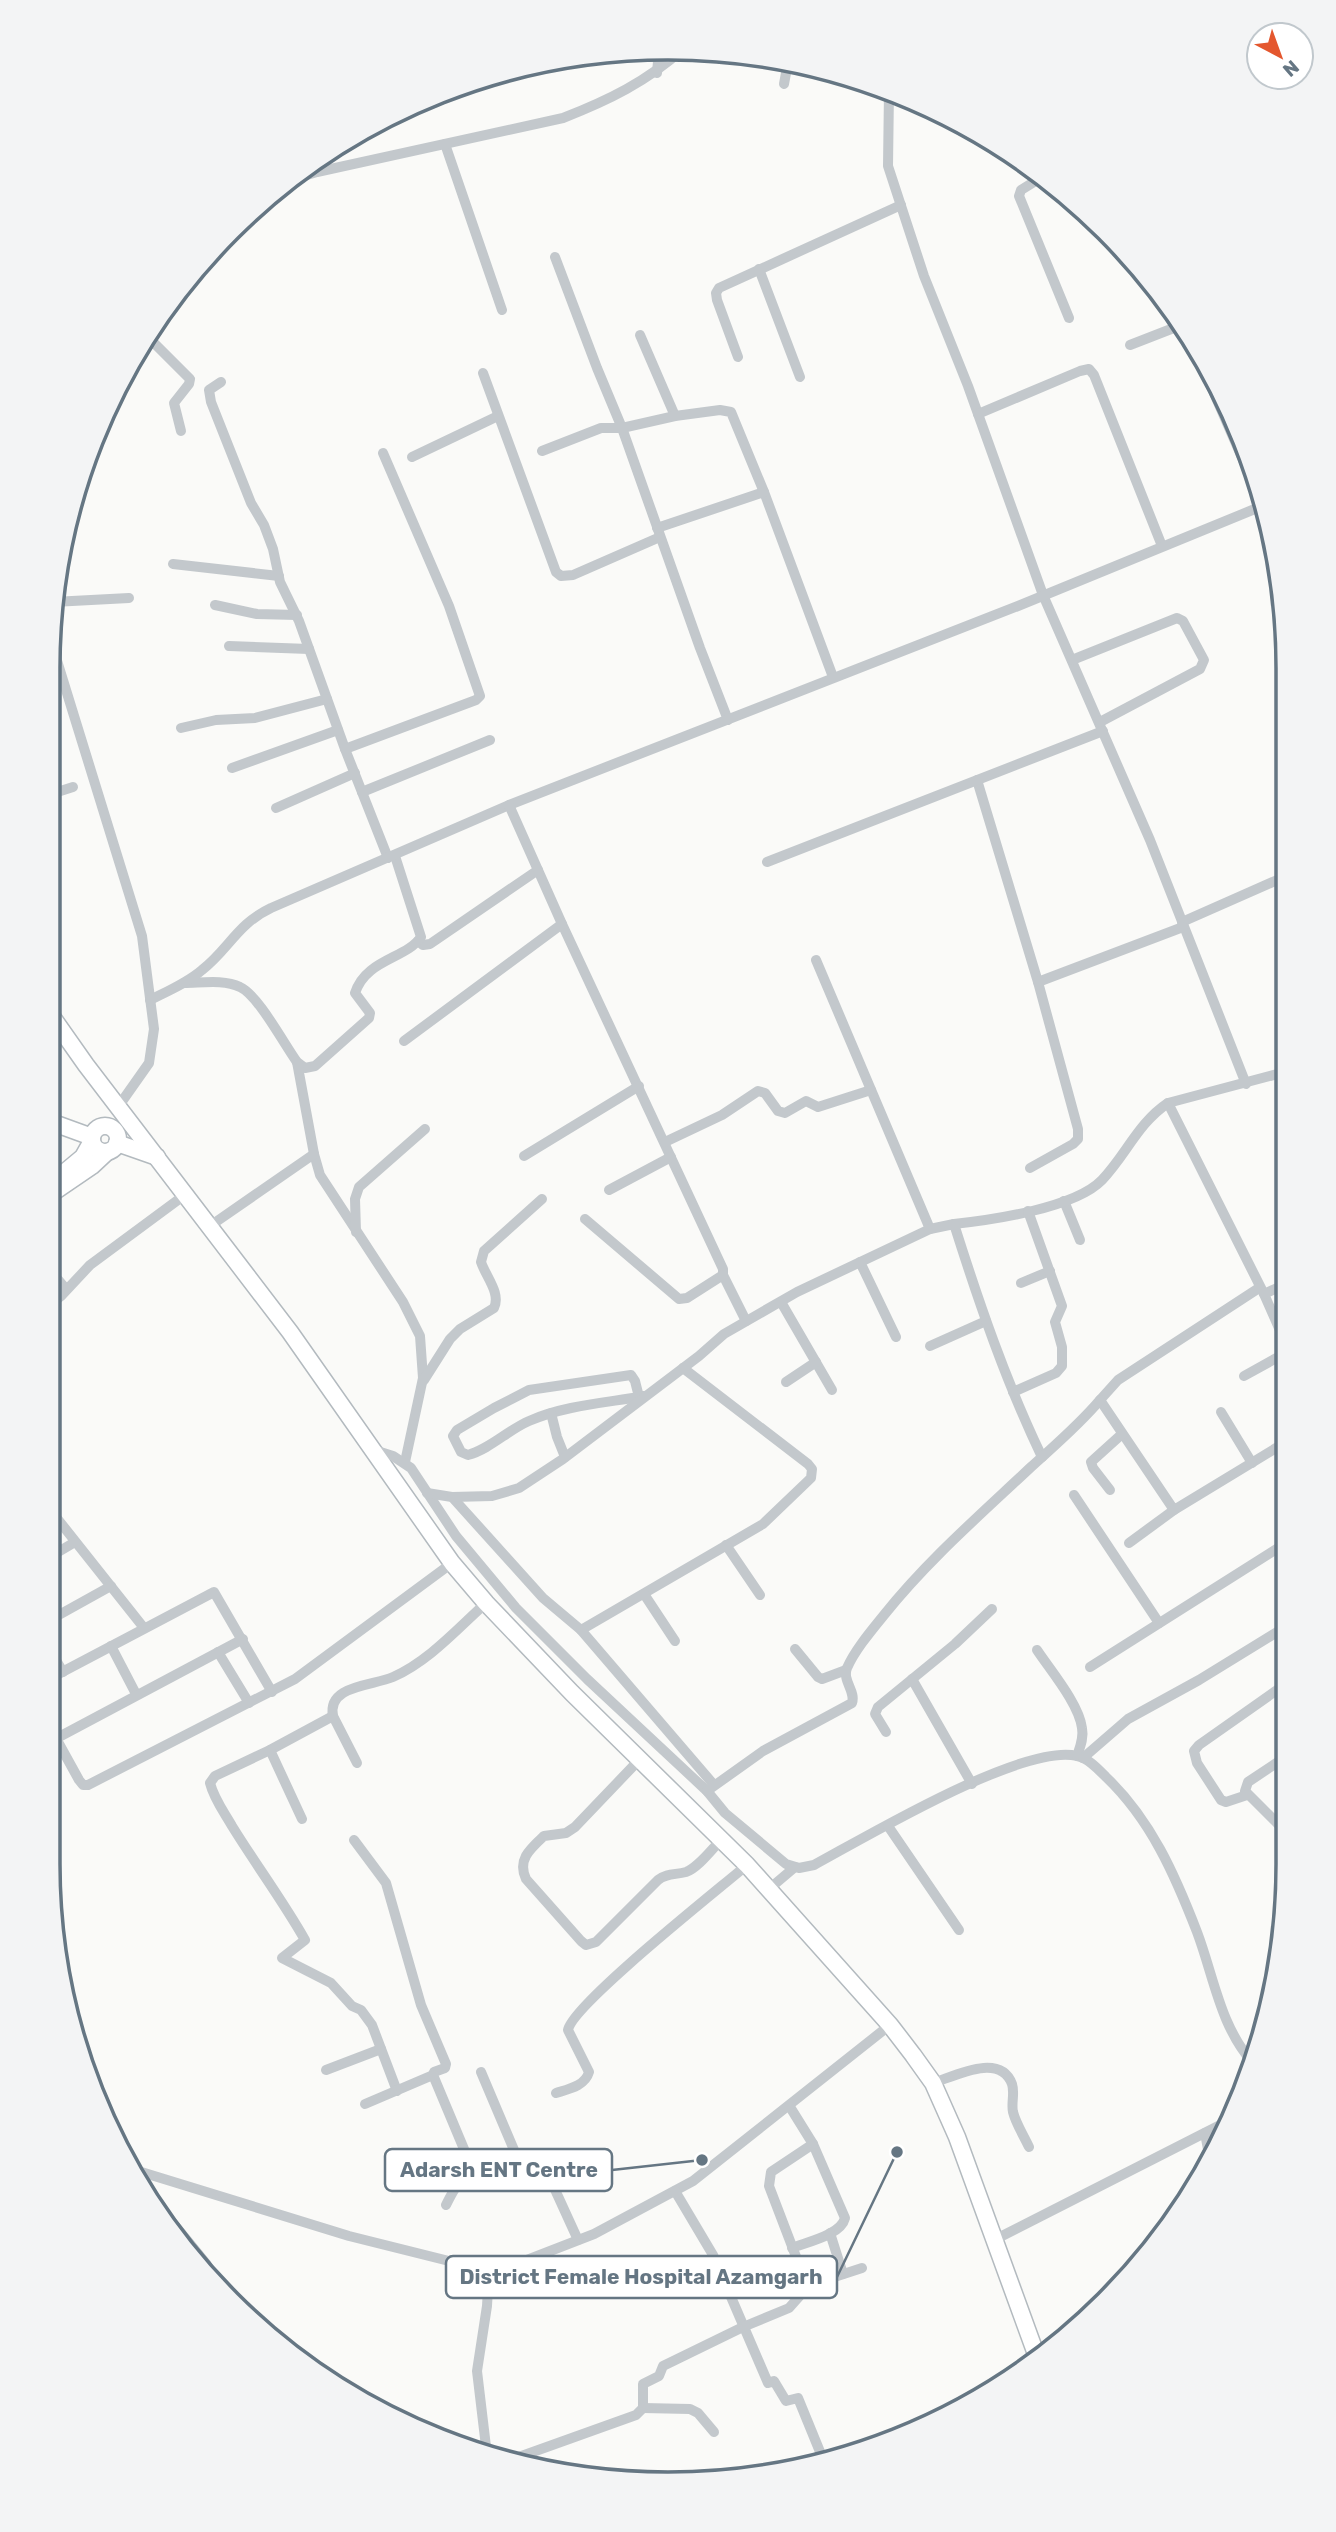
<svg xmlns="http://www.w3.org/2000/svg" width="1336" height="2532" font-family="Rubik,sans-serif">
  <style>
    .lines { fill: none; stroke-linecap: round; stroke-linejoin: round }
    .secondary-casing { stroke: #b3babf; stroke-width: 19 }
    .street { stroke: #c3c8cc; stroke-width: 10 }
    .secondary { stroke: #fff; stroke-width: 16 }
    .rim { fill: none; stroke: #657683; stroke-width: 3.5 }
    .leader { fill: none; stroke: #657683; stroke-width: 2.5 }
    .callout-dot { fill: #657683; stroke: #fff; stroke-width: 2.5 }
    .callout { fill: #fff; stroke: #657683; stroke-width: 2.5 }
    .callout-label { font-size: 21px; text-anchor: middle; font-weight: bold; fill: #657683 }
  </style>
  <rect width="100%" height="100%" fill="#fafaf8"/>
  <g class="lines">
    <defs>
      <g id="secondary">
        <polyline points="48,1011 86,1065 290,1332 452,1563 486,1603 572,1693 747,1865 890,2025 913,2055 933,2083 957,2137 1036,2354"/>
        <polyline points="48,1121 92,1137"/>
        <circle cx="105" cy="1139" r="13"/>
        <polyline points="117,1143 157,1157"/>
        <polyline points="59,1177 83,1157 92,1141"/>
        <polyline points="48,1196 92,1166 107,1152"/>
        <polyline points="163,2218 203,2267"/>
      </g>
    </defs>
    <use href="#secondary" class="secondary-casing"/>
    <g class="street">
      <polyline points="657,73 659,50"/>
      <polyline points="784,84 788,62"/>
      <polyline points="889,91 888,166 924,276 968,386 1043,595 1150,840 1246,1084"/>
      <polyline points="890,96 906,97"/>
      <polyline points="445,144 502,310"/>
      <polyline points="1042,177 1021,190 1019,196 1069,318"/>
      <path d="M287,181l30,-9 246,-54c46,-18 83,-36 120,-69"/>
      <polyline points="555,257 597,368 622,428 700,648 728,720"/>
      <polyline points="759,269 800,377"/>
      <polyline points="1184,324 1260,499"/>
      <polyline points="640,335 675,416"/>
      <polyline points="151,340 190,379 189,384 174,403 181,431"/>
      <polyline points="1130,345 1184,324 1183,321"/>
      <polyline points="738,357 717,300 716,293 719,288 901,205"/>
      <polyline points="483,373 556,572 561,576 573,575 660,537"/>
      <polyline points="221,382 209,390 211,402 251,503 264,525 273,549 280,582 299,621 345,749 388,858"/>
      <polyline points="978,414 1080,371 1089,369 1094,375 1162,546"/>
      <polyline points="103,416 192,273"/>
      <polyline points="542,451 601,428 622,428 675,416 720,410 731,412 764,492 833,677"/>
      <polyline points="412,457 498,416"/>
      <polyline points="657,528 764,492"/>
      <polyline points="173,564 279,576"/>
      <polyline points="53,602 129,598"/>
      <polyline points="215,605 257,614 297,615"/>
      <polyline points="51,614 54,651 142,936 154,1029 149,1063 118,1107"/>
      <polyline points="229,646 309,649"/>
      <polyline points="1072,660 1177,618 1183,621 1204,660 1200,669 1100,722"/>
      <polyline points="181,728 216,720 255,718 327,699"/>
      <polyline points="345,749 476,700 480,696 449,606 383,453"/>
      <polyline points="232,768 338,730"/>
      <polyline points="977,780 1038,982 1078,1129 1078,1139 1073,1144 1030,1168"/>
      <polyline points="362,792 490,740"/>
      <polyline points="48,795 73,787"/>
      <polyline points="276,808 355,773"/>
      <polyline points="767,862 1103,731"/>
      <polyline points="1182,922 1284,877"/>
      <polyline points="562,924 723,1269 723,1275 687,1298 679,1299 585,1219"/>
      <polyline points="418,941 423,945 430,944 538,870"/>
      <polyline points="816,960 930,1229"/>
      <polyline points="1038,982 1183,927"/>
      <path d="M184,983c17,0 40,-4 56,4 18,8 44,57 57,75l8,6 10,-2 54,-48 1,-5 -15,-20c11,-34 51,-34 66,-56l-26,-81"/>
      <path d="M150,1000c18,-9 37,-17 52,-30 27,-21 35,-46 69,-62l238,-103 509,-199 244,-100"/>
      <polyline points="404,1041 562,924 509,805"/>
      <polyline points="297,1062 314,1154 320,1175 403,1302 420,1336 423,1378 405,1462"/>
      <polyline points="1278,1074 1285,1090"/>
      <polyline points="1168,1103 1264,1294 1286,1344"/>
      <polyline points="665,1142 722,1115 758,1091 765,1093 778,1111 785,1113 806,1101 818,1107 871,1090"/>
      <polyline points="524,1156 639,1086"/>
      <polyline points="609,1190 671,1157"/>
      <polyline points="1064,1201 1080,1240"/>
      <path d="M954,1224c38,-4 121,-16 148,-44 24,-25 36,-57 66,-77l117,-31"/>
      <polyline points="210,1226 314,1154"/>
      <polyline points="356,1232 355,1199 359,1187 425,1129"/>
      <polyline points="860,1262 896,1337"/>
      <polyline points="48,1268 66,1289"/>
      <polyline points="723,1275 746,1321"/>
      <polyline points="1021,1283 1050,1271"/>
      <polyline points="1259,1288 1118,1380 1100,1400 1174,1510 1286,1442"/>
      <polyline points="1264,1294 1286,1284"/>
      <polyline points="781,1302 832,1390"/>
      <polyline points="48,1306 61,1296 90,1265 186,1194"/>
      <polyline points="930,1346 986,1321"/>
      <polyline points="1244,1376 1280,1356 1286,1349"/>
      <path d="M424,1380l26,-41 10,-10 34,-21c7,-15 -8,-31 -13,-46l3,-11 58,-52"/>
      <polyline points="786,1382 816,1362"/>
      <polyline points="1013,1392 1056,1373 1062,1366 1062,1347 1055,1322 1062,1306 1028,1211"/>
      <path d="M639,1397l-4,-16 -4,-6 -102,15 -35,18 -37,22 -4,6 8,16 7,3c22,-6 40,-25 61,-34 34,-15 74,-18 110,-24l5,-1"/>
      <polyline points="1221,1412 1252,1463"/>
      <polyline points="551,1413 557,1437 565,1457"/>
      <path d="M371,1449l22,7 18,12 45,68 60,72 71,71 120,112 18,22 61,51 13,4 15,-3c52,-28 209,-122 263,-109 11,2 21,13 29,21 45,43 69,98 91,155 17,45 23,94 56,131"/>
      <polyline points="1110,1490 1093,1468 1091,1462 1122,1434"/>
      <polyline points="427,1493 452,1497 543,1598 581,1630 763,1524 811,1478 812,1469 808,1464 683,1368"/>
      <polyline points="1074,1495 1159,1623"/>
      <path d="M452,1497l40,-1 27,-8 44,-29 136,-103 25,-22 73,-42 133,-63 24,-5c25,79 52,158 88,233"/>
      <polyline points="48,1507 144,1628"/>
      <polyline points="1129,1543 1174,1510"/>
      <polyline points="726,1545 760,1595"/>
      <polyline points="48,1558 75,1542"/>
      <polyline points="644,1594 675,1641"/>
      <polyline points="48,1621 111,1586"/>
      <polyline points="581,1630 714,1785"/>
      <polyline points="47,1645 63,1672"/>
      <polyline points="111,1646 136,1694"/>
      <polyline points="795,1649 818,1677 822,1679 846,1670"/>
      <path d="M1037,1650c14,21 42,54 45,78 2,10 -2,19 -5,28"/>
      <polyline points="218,1652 249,1703"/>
      <polyline points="1090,1667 1286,1543"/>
      <polyline points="912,1679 972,1784"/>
      <polyline points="47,1680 214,1592 272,1692"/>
      <path d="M333,1716l-63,34 -55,26 -5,7c4,16 14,29 22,43 24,39 51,75 73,114l-23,18 49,25 21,23 9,4 11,15 25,66"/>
      <polyline points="47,1722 79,1780 83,1785 88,1785 295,1679 452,1563"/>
      <polyline points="886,1732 875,1714 878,1707 955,1644 992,1609"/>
      <polyline points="57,1738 243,1639"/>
      <polyline points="270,1750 302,1819"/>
      <polyline points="1287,1756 1248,1782 1245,1791 1279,1825 1287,1827"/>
      <polyline points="1083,1758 1128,1719 1199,1680 1287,1626"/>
      <path d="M640,1759l-65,68 -9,6 -22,3c-14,13 -27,24 -18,43l55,62 5,4 10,-3 62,-62c9,-7 17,-5 28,-8 12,-4 26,-23 35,-32"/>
      <path d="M357,1763l-24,-47c-6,-31 39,-30 60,-39 36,-16 64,-48 93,-74"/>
      <path d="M707,1791l56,-40 89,-48c4,-12 -10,-22 -5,-35 8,-18 24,-37 37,-53 43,-54 96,-100 147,-148 23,-21 48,-42 69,-67"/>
      <polyline points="1247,1795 1226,1802 1221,1800 1197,1763 1194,1751 1199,1745 1277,1690 1287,1686"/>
      <polyline points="888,1826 959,1930"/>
      <polyline points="354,1840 386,1883 421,2005 446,2064 445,2068 434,2072 433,2075 474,2173"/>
      <polyline points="769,1889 795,1867"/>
      <polyline points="326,2070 381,2049"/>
      <polyline points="481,2072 517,2157"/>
      <path d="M933,2083c22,-7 67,-31 79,1 3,9 -1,19 1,28 3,12 11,24 16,35"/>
      <path d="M556,2093c13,-4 29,-7 33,-21l-21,-42c4,-25 151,-141 179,-165"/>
      <polyline points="365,2104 433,2075"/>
      <path d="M790,2107l23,37 32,74c-4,17 -38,24 -53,30"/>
      <polyline points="1205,2133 1210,2160"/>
      <polyline points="138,2171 349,2236 489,2271 514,2265 594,2234 693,2181 890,2025"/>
      <polyline points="675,2191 713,2255 768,2383 774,2381 786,2401 798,2398 825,2464"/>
      <path d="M446,2205c5,-10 10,-21 20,-28 14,-10 49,-21 66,-23l9,5 37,81"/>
      <polyline points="830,2233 843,2274"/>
      <polyline points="994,2240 1232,2119"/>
      <polyline points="808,2288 769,2186 771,2172 813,2144"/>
      <polyline points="1110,2293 1114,2293"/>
      <polyline points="643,2408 690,2409 698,2413 714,2432"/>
      <polyline points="487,2455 477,2371 487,2306 489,2271"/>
      <polyline points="505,2462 636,2415 643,2408 643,2384 659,2376 663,2366 743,2327 789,2308 805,2290 816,2283 862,2268"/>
    </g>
    <use href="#secondary" class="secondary"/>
  </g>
  <path d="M0 0H1336V2532H0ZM668 60H668A608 608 0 0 1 1276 668V1864A608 608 0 0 1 668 2472H668A608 608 0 0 1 60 1864V668A608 608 0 0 1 668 60Z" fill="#f3f4f5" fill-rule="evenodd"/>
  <path class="rim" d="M668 60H668A608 608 0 0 1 1276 668V1864A608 608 0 0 1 668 2472H668A608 608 0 0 1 60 1864V668A608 608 0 0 1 668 60Z"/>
  <path class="leader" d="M702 2160L612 2170M897 2152L837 2277"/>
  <g class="callout-dot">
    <circle cx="702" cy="2160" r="7"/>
    <circle cx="897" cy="2152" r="7"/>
  </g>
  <g class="callout">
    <rect x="385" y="2149" width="227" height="42" rx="7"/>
    <rect x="446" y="2256" width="391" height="42" rx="7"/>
  </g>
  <g class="callout-label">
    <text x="499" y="2177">Adarsh ENT Centre</text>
    <text x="641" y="2284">District Female Hospital Azamgarh</text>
  </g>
  <g transform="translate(1280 56) rotate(139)"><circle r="33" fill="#ffffff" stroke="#c1c8cd" stroke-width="2"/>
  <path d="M0-5L12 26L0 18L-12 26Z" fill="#e4572e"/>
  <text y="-10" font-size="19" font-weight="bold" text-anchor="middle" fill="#657683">N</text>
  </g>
</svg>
